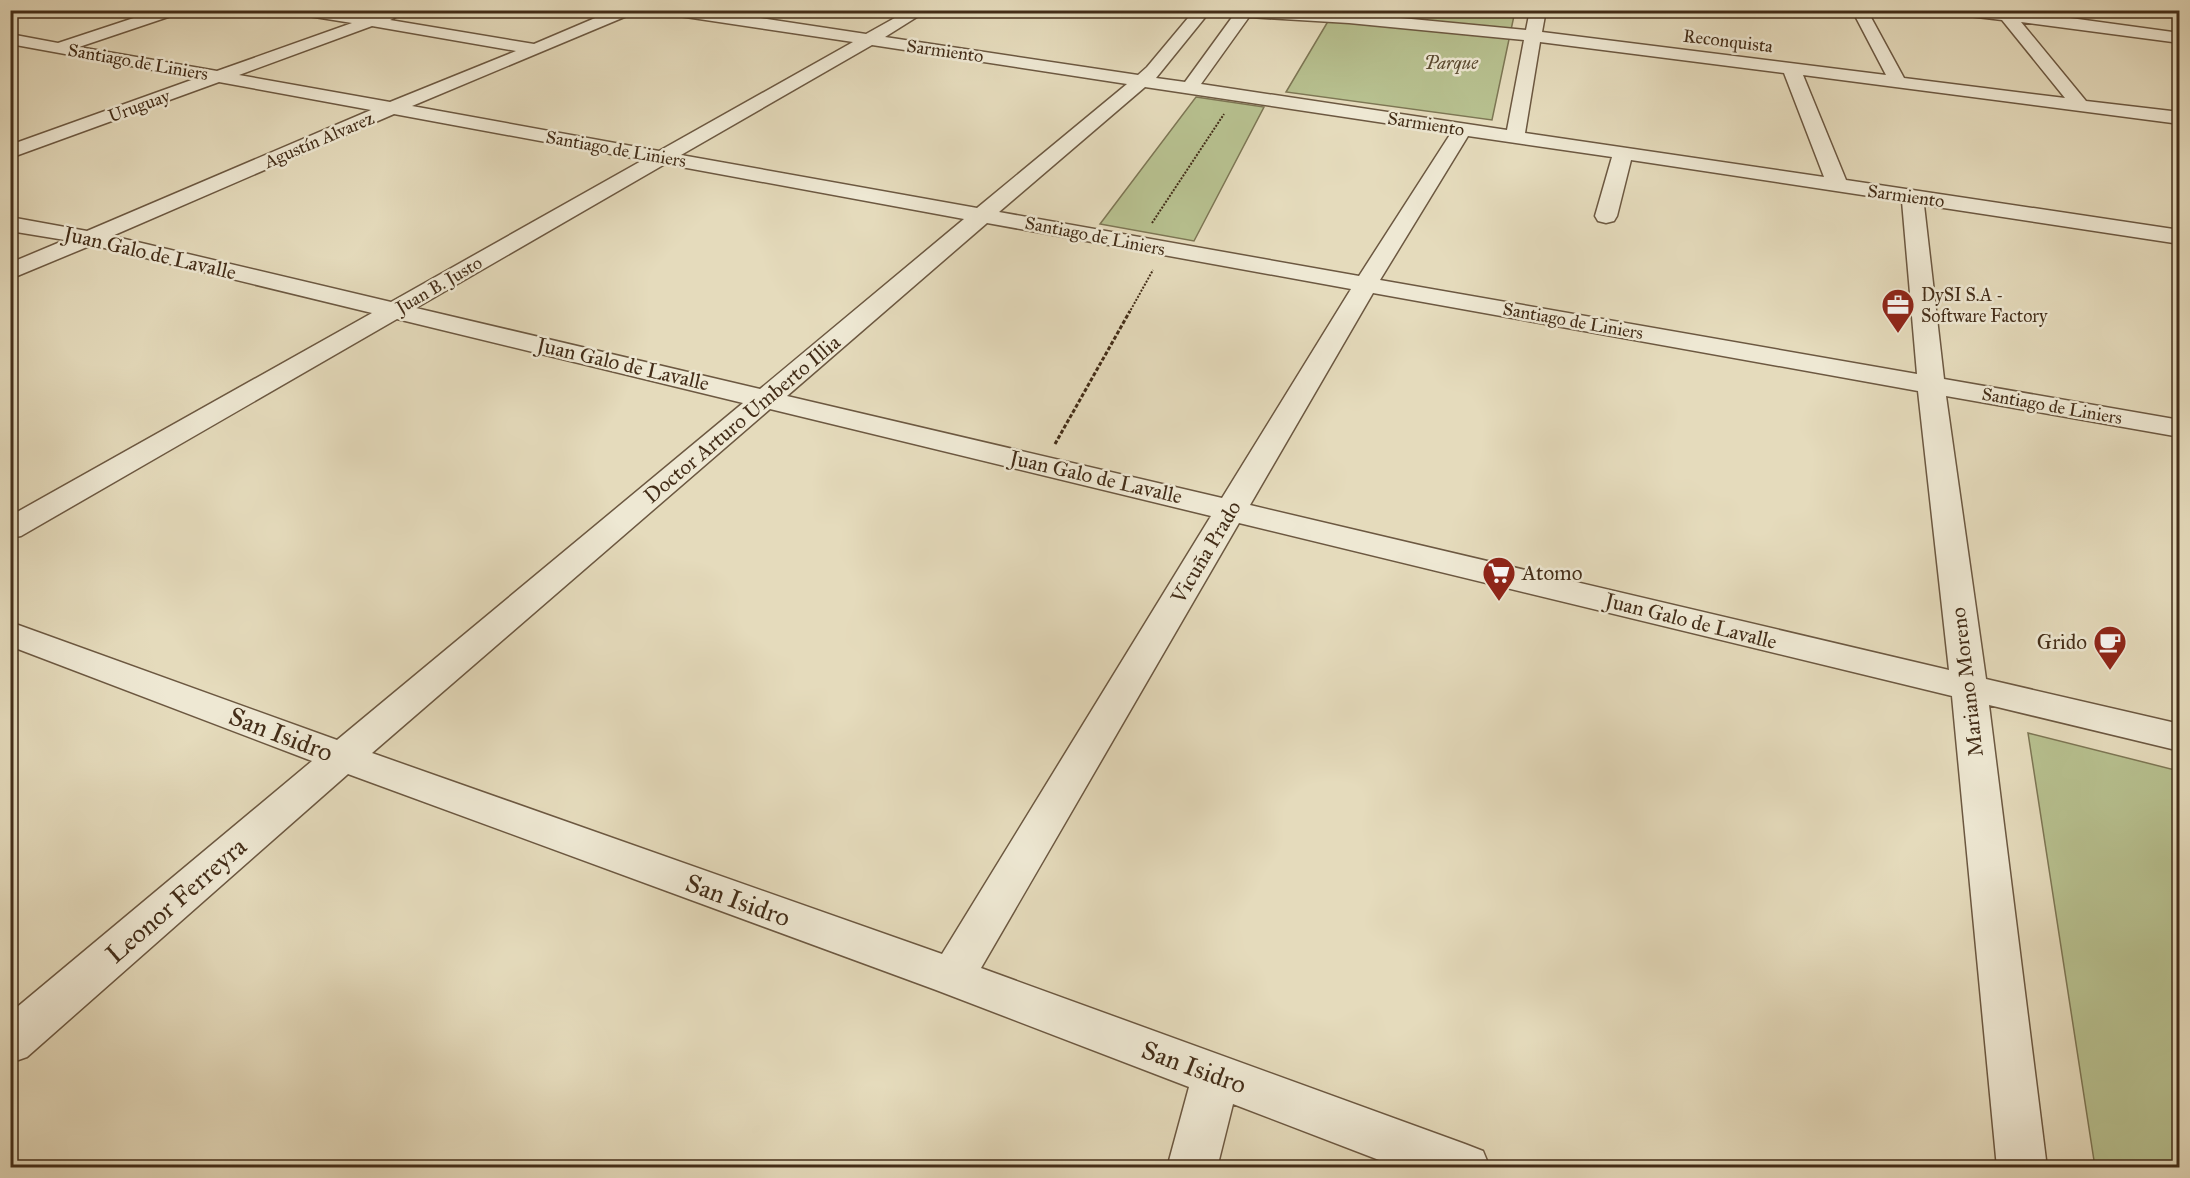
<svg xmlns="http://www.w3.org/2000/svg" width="2190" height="1178" font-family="'IM FELL Great Primer',serif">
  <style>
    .green { fill: #b7c08f; stroke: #7d7654; stroke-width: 1.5 }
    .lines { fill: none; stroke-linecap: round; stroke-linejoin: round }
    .minor-casing { stroke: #6c5841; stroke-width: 3 }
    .path-far1 { stroke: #432d18; stroke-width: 2; stroke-dasharray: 2 1.5; stroke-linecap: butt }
    .path { stroke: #432d18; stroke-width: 3; stroke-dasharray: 4 2; stroke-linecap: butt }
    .minor { fill: #eee8d3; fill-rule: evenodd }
    .labels { text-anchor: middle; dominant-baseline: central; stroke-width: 5; stroke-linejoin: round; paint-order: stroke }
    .far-street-label { font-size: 18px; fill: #432d18; stroke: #eee8d3 }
    .far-park-label { font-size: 18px; font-style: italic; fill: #5a4a30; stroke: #eee8d3 }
    .far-poi-label { font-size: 18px; fill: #432d18; stroke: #eee8d3; text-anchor: start }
    .street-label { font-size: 21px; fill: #432d18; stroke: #eee8d3 }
    .poi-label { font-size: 21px; fill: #432d18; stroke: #eee8d3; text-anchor: start }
    .near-street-label { font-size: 26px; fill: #432d18; stroke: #eee8d3 }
  </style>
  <rect width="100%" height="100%" fill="#e5dbbc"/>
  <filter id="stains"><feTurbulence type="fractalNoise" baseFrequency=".00333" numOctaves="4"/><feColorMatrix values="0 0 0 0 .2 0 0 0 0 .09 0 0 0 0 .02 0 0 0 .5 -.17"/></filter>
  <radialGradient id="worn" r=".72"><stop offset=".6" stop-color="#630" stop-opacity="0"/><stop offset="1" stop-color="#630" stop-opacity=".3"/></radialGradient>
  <g class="green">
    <polygon points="1337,11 1515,11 1492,120 1286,92 1327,23"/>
    <polygon points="1196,97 1264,107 1194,241 1100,224"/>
    <polygon points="2028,733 2179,771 2179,1167 2095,1167"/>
  </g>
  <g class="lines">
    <defs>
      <path id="minor" d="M158,10h24l-2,3 -101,34 138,24 135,-48 -50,-8 -7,-5h38l37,7 17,-7h23l-20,10 144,24 80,-34h22l-2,3 -222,93 247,45 194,-109 -181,-27 -7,-5h42l159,24 43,-24h19l-43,27 253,38 9,-8 46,-55 -1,-2h104l53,3 177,17 4,-20h16l-4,22 344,43 -34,-65h15l37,68 161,20 -63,-78 -42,-5 -7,-5h58l169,23v10l-159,-21 65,79 94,11v12l-377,-49 43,105 334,50v14l-256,-39 20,174 236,41v17l-234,-41 40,283 194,45v27l-191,-46 58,463h-50l-45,-472 -713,-173 -258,445 484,176 18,7 7,17h-90l-167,-64 -16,64h-50l22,-81 -253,-97 -588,-216 -321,283 -17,6v-50l302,-252 -302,-115v-24l327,118 406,-337 -346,-84 -376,217 -11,2v-22l362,-203 -280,-68 -82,34v-16l55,-23 -55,-9v-14l77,14 284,-121 -152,-28 -209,76v-13l187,-67 -187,-34v-10l48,9zM1207,15l26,1 -48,66 -29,-4zM1249,17l100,6 175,17 -17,90 -306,-46zM372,26l144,25 -126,51 -151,-27zM1540,42l244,31 40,104 -299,-44zM872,45l255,39 -150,124 -296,-53zM1145,87l306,46 -92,143 -360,-64zM394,114l249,46 -252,142 -279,-66zM1468,136l144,21 -17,59 3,5 8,2 8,-2 3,-5 14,-56 271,41 15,173 -537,-94zM665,164l299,55 -204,170 -344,-81zM987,223l364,66 -129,209 -435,-102zM1373,293l545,98 31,279 -699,-165zM770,409l441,107 -269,438 -570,-201z"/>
    </defs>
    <use href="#minor" class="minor-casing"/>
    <g class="path-far1">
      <polyline points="1152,223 1224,114"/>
      <polyline points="1129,313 1153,270"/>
    </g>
    <polyline class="path" points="1055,444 1130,311"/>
    <use href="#minor" class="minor"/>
  </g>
  <defs>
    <symbol id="office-pin" viewBox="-11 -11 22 30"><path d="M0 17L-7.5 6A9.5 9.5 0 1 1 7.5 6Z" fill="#8f2418" stroke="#eee8d3"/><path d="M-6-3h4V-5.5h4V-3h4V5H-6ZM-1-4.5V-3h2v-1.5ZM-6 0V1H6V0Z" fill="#fff"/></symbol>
    <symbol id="supermarket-pin" viewBox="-11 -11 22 30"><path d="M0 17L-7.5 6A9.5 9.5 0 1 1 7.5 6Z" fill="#8f2418" stroke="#eee8d3"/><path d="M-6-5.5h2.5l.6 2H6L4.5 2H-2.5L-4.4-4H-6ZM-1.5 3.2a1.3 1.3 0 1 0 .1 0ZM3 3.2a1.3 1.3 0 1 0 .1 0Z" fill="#fff"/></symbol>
    <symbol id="cafe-pin" viewBox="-11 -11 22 30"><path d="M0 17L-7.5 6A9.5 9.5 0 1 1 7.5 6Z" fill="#8f2418" stroke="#eee8d3"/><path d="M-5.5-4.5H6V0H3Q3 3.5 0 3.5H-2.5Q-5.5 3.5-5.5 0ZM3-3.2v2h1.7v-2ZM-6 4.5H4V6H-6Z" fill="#fff"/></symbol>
  </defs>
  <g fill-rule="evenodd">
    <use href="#office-pin" x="1879" y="286" width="38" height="52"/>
    <use href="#supermarket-pin" x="1480" y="554" width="38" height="52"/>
    <use href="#cafe-pin" x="2091" y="623" width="38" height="52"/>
  </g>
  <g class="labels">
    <g class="far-street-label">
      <text transform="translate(1728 41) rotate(7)">Reconquista</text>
      <text transform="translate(945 51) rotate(8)">Sarmiento</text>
      <text transform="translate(138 62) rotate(10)">Santiago de Liniers</text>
      <text transform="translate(139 106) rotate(-20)">Uruguay</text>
      <text transform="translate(1426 124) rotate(9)">Sarmiento</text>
      <text transform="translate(319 140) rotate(-23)">Agustín Alvarez</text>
      <text transform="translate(616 149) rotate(10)">Santiago de Liniers</text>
      <text transform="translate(1906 196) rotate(8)">Sarmiento</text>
      <text transform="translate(1095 236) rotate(11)">Santiago de Liniers</text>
      <text transform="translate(439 285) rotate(-30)">Juan B. Justo</text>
      <text transform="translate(1573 321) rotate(10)">Santiago de Liniers</text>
      <text transform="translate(2052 406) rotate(10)">Santiago de Liniers</text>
    </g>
    <g class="far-park-label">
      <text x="1451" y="63">Parque</text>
    </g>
    <g class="far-poi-label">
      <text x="1921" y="295">DySI S.A -<tspan x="1921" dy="21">Software Factory</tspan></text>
    </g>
    <g class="street-label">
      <text transform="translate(150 253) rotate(13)">Juan Galo de Lavalle</text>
      <text transform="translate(623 364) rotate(13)">Juan Galo de Lavalle</text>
      <text transform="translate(742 419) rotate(-40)">Doctor Arturo Umberto Illia</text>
      <text transform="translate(1096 477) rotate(13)">Juan Galo de Lavalle</text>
      <text transform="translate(1206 552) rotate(-59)">Vicuña Prado</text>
      <text transform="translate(1691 621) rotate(14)">Juan Galo de Lavalle</text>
      <text transform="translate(1967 682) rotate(-97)">Mariano Moreno</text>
    </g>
    <g class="poi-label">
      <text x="1522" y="573">Atomo</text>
      <text x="2087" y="642" text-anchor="end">Grido</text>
    </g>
    <g class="near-street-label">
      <text transform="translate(281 734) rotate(21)">San Isidro</text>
      <text transform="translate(176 900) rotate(-41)">Leonor Ferreyra</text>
      <text transform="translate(738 900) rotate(20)">San Isidro</text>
      <text transform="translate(1194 1067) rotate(20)">San Isidro</text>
    </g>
  </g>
  <rect width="2190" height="1178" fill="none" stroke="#e5dbbc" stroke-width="36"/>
  <rect x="12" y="12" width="2166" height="1154" fill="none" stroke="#432d18" stroke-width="3"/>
  <rect x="18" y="18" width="2154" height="1142" fill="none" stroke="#432d18" stroke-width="1.5"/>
  <rect width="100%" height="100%" filter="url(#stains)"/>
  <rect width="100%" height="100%" fill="url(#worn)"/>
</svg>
